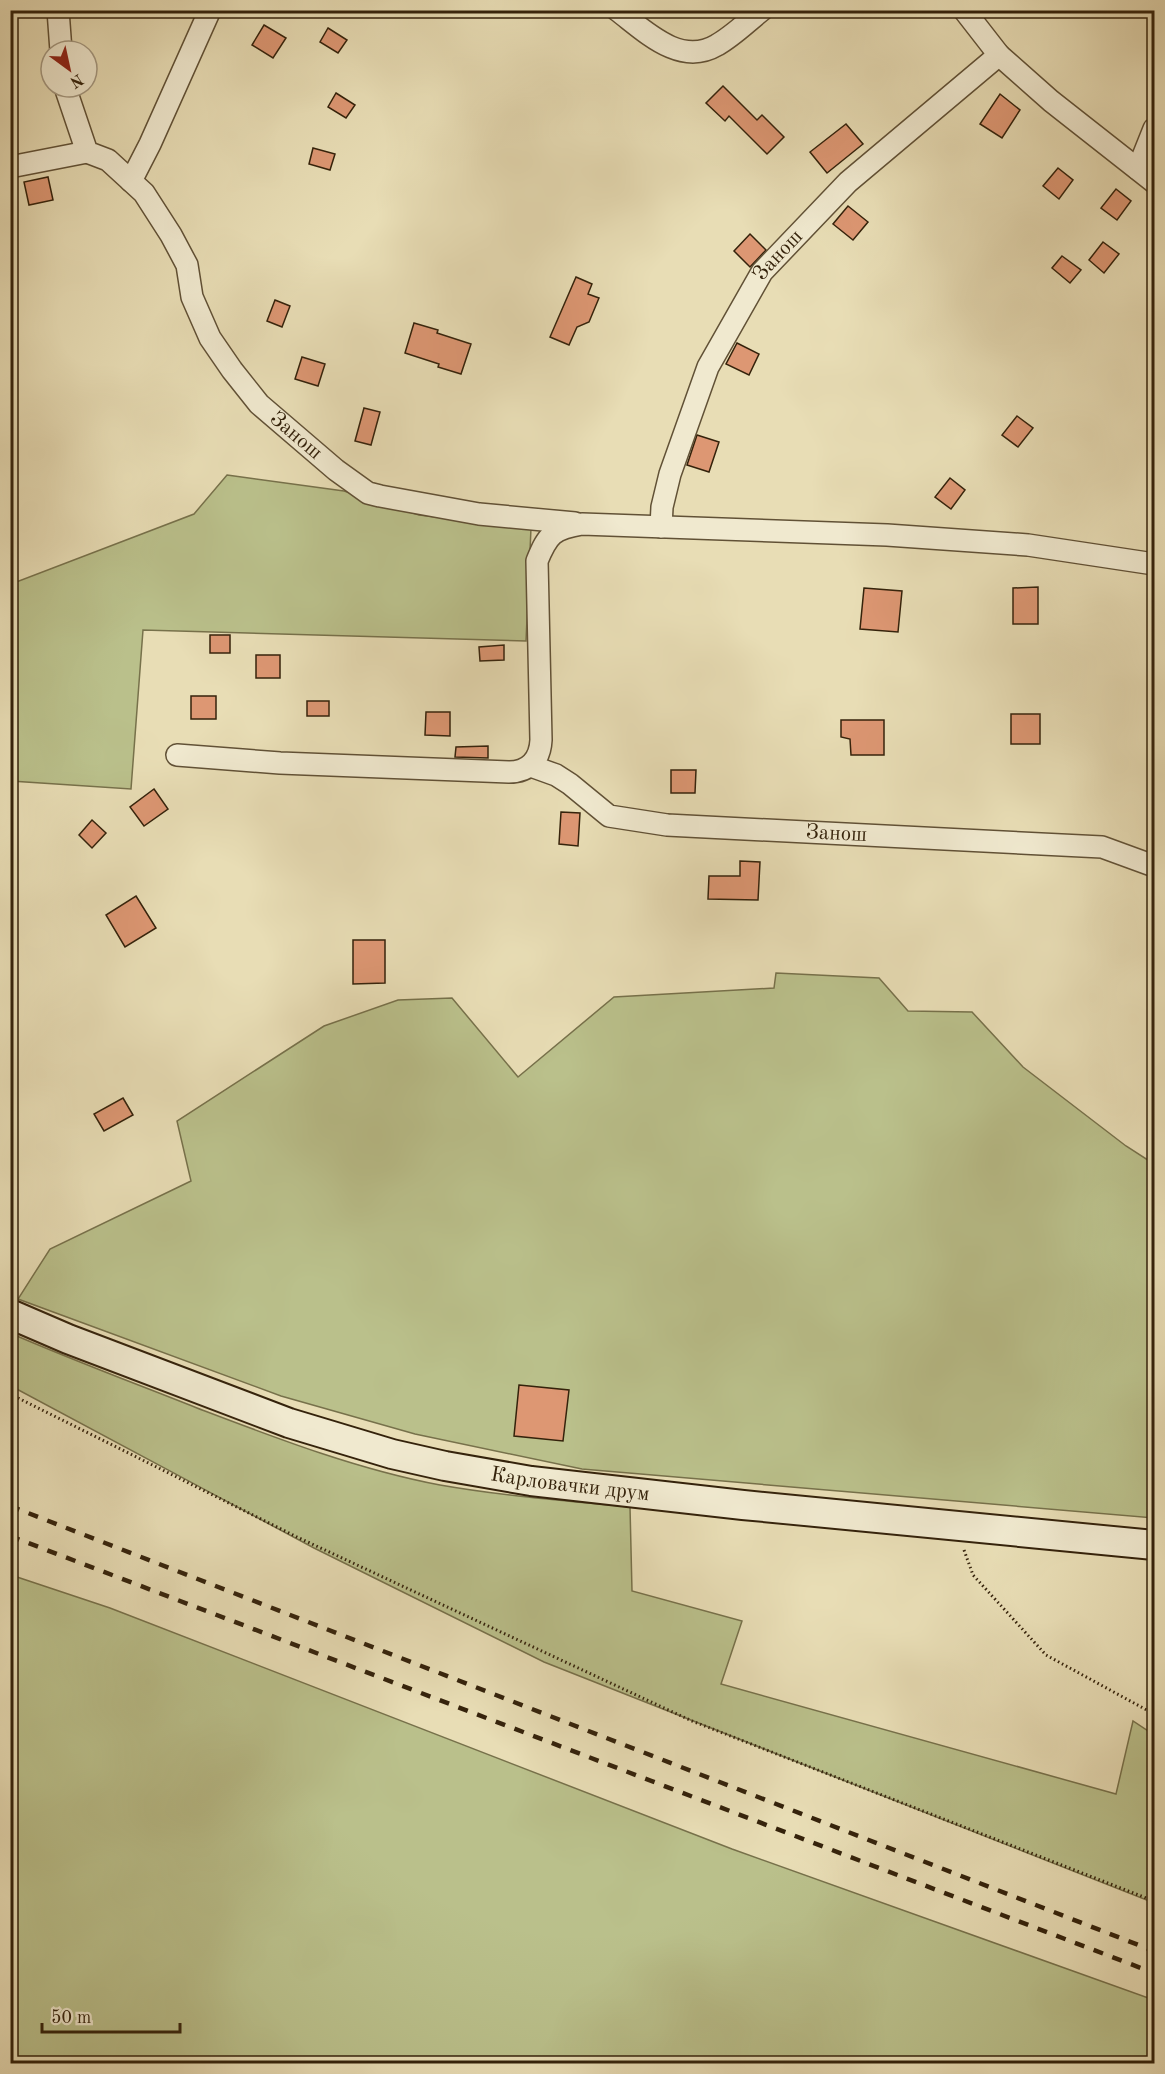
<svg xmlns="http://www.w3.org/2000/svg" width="1165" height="2074" font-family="'Old Standard TT',serif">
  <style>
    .green { fill: #bac08b; stroke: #77714b; stroke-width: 1.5 }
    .building { fill: #dd9773; stroke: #34220b; stroke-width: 1.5 }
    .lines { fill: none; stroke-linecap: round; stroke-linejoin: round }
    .street-casing { stroke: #615136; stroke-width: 24 }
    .secondary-casing { stroke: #34220b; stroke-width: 32 }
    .path { stroke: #34220b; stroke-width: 3; stroke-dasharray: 1.5 3; stroke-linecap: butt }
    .street { stroke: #f0e9cf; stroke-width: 21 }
    .secondary { stroke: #f0e9cf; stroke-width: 28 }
    .rail { stroke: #34220b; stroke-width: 4.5; stroke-dasharray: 10 10; stroke-linecap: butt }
    .labels { text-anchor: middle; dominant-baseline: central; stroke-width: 6; stroke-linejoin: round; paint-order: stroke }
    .street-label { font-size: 21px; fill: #34220b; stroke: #f0e9cf }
  </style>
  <rect width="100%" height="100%" fill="#e8ddb5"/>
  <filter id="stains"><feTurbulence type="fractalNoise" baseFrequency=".00333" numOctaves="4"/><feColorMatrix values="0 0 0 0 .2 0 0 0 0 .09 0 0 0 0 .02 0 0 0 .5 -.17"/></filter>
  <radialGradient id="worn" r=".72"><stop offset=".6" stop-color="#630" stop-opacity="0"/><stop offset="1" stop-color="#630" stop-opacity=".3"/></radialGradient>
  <g class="green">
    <polygon points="227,475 344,491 419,515 531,528 526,641 143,630 131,789 11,781 11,584 194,514"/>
    <polygon points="776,973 879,978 908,1011 972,1012 1023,1067 1126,1146 1154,1164 1154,1518 582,1469 415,1434 281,1396 18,1299 50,1249 191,1181 177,1121 324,1026 398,1000 452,998 518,1077 614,997 774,988"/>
    <path d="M10,1333c62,27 124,50 187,75 79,30 159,61 243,77 63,11 127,16 190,22l2,84 110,30 -21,63 395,110 17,-73 21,14v168l-610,-241 -230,-114 -303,-162z"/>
    <polygon points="11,1575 110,1608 732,1849 1154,2000 1154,2063 11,2063"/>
  </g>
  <g class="building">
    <polygon points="264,25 286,38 273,58 252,45"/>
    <polygon points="328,28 347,40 338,53 320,42"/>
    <polygon points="723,86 757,120 762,115 784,137 767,154 729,116 725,121 706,103"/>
    <polygon points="336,93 355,105 346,118 328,107"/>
    <polygon points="1000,94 1020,110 1002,138 980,124"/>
    <polygon points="846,124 863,144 827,173 810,152"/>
    <polygon points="313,148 335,154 330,170 309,164"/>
    <polygon points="1058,168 1073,180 1059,199 1043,186"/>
    <polygon points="48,177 53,200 29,205 24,182"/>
    <polygon points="1116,189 1131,201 1117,220 1101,208"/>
    <polygon points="848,206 868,222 853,240 833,224"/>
    <polygon points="750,234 766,250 750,267 734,251"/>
    <polygon points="1103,242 1119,254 1104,273 1089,260"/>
    <polygon points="1062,256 1081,270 1070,283 1052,268"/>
    <polygon points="576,277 592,284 588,294 599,298 589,322 577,327 569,345 550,337"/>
    <polygon points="275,300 290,306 282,327 267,321"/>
    <polygon points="414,323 438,330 437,333 471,344 461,374 438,367 439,364 405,353"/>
    <polygon points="737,343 759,354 749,375 726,364"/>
    <polygon points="302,357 325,364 318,386 295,379"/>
    <polygon points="364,408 380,412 371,445 355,441"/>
    <polygon points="1017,416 1033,428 1018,447 1002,435"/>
    <polygon points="697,435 719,442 709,472 687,465"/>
    <polygon points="950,478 965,490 951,509 935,497"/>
    <polygon points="1038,587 1038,624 1013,624 1013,588"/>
    <polygon points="864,588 902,591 898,632 860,629"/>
    <rect x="210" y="635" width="20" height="18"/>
    <polygon points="504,645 504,660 480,661 479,647"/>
    <rect x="256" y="655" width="24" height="23"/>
    <rect x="191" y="696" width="25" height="23"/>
    <rect x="307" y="701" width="22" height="15"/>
    <polygon points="426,712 450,712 450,736 425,735"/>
    <rect x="1011" y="714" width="29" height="30"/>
    <polygon points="841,720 884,720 884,755 851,755 850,739 841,737"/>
    <polygon points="488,746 488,758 455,757 456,747"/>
    <polygon points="671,770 696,770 695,793 671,793"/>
    <polygon points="154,789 168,809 144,826 130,807"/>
    <polygon points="561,812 580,813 578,846 559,844"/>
    <polygon points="92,820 106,833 92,848 79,835"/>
    <polygon points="740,861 760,862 758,900 708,899 709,876 740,876"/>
    <polygon points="136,896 156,928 125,947 106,915"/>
    <polygon points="353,940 385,940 385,983 353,984"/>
    <polygon points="123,1098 133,1115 104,1131 94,1114"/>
    <polygon points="519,1385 569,1390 563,1441 514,1436"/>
  </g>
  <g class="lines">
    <defs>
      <g id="street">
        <polyline points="58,10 61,51"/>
        <path d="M617,10c28,21 63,57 100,35 16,-9 30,-23 45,-35"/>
        <polyline points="964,10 999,55 1051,101 1154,182"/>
        <path id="s1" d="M65,87l22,65 21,8 36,33 27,42 16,30 5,32 18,41 22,32 27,34 77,66 32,23 12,3 99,18 96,9"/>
        <polyline points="10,167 87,152"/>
        <polyline points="1138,169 1154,129"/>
        <polyline points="131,181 150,144 210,10"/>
        <path id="s2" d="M661,527l1,-20 8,-33 38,-107 54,-95 86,-90 151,-127"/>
        <path d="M177,755l103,8 229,9c20,0 31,-12 32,-32l-4,-179c11,-27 16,-32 45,-37l305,11 141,10 126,19"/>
        <path id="s3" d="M531,766l25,9 14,9 39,32 58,9 435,22 52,19"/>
      </g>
      <g id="secondary">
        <path id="s4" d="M10,1314l58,25 221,84 103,31 53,12 86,15 212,24 411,40"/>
      </g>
    </defs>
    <use href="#street" class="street-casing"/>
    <use href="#secondary" class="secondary-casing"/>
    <g class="path">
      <polyline points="10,1394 297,1537 692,1721 1154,1901"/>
      <polyline points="964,1550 973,1575 1046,1655 1154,1714"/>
    </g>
    <use href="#street" class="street"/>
    <use href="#secondary" class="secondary"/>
    <g class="rail">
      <polyline points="10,1506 1154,1951"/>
      <polyline points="10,1536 1154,1973"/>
    </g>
  </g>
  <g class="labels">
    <g class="street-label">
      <text stroke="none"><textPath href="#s2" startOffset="300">Занош</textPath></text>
      <text stroke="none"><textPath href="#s1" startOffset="432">Занош</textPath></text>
      <text stroke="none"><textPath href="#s3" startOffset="322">Занош</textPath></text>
      <text stroke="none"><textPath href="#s4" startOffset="588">Карловачки друм</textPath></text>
    </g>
  </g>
  <rect width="1165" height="2074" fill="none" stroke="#e8ddb5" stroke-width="36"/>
  <rect x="12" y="12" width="1141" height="2050" fill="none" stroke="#34220b" stroke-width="3"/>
  <rect x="18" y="18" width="1129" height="2038" fill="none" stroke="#34220b" stroke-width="1.5"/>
  <g transform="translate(69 69) rotate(147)"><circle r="28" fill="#f0e9cf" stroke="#a59981" stroke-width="1.5"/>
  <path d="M0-4.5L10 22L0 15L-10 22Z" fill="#8f2418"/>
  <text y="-9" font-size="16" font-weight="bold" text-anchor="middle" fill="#34220b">N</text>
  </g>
  <path d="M42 2023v9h138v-9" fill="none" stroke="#34220b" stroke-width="3"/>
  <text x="51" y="2023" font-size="18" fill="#34220b" stroke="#f0e9cf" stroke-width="4.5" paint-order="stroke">50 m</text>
  <rect width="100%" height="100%" filter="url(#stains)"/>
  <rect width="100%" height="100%" fill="url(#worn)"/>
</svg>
